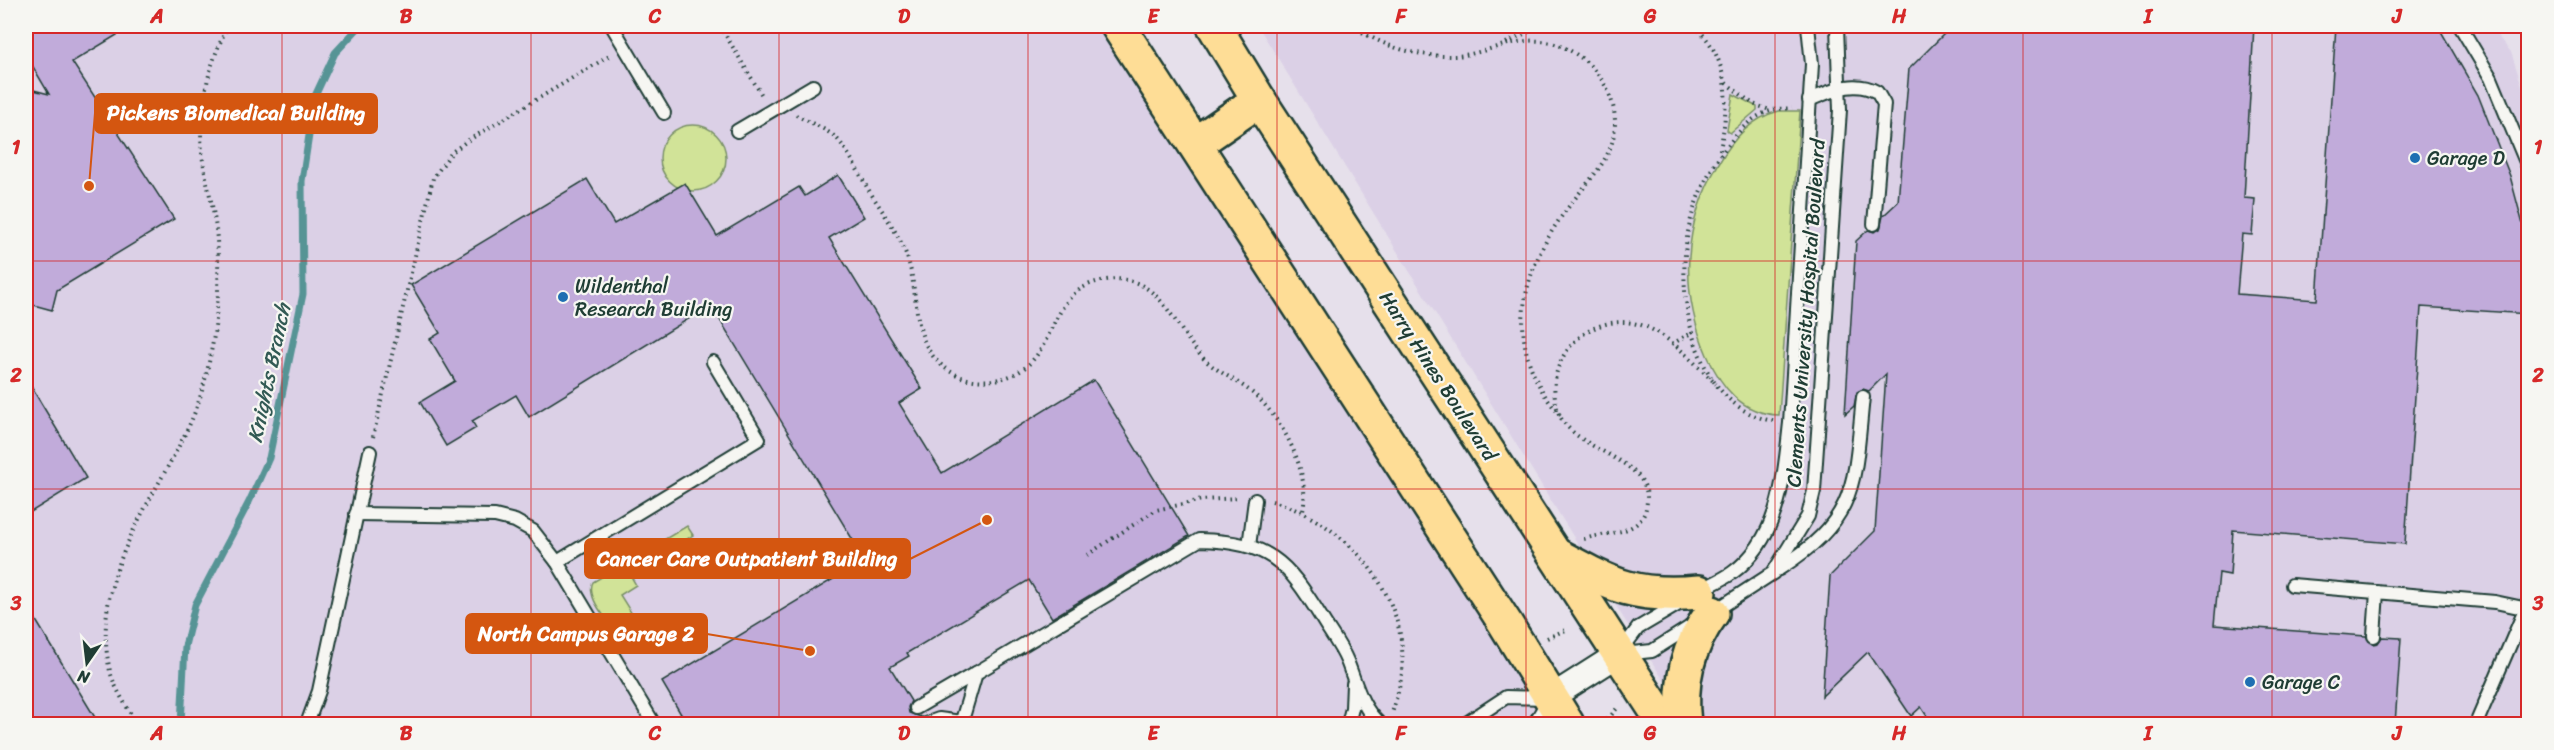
<svg xmlns="http://www.w3.org/2000/svg" width="2554" height="750" font-family="Sriracha,sans-serif">
  <style>
    .built { fill: #dbd0e6 }
    .green { fill: #d1e398; stroke: #789066; stroke-width: 1.5 }
    .lines { fill: none; stroke-linecap: round; stroke-linejoin: round }
    .stream { stroke: #579495; stroke-width: 7 }
    .building { fill: #c1abda; stroke: #1f3d34; stroke-width: 1.5 }
    .service-casing { stroke: #1f3d34; stroke-width: 16 }
    .minor-casing { stroke: #1f3d34; stroke-width: 28 }
    .primary-casing { stroke: #1f3d34; stroke-width: 38 }
    .path { stroke: #1f3d34; stroke-width: 4; stroke-dasharray: 1.5 4.5; stroke-linecap: butt }
    .service { stroke: #f6f6f2; stroke-width: 12 }
    .minor { stroke: #f6f6f2; stroke-width: 24 }
    .primary { stroke: #fedd96; stroke-width: 33 }
    .grid { fill: none; stroke: #d62828; stroke-width: 1.5; stroke-opacity: 0.55 }
    .poi-dot { fill: #1f6fb2; stroke: #f6f6f2; stroke-width: 2 }
    .labels { text-anchor: middle; dominant-baseline: central; stroke-width: 4.5; stroke-linejoin: round; paint-order: stroke }
    .poi-label { font-size: 20px; fill: #1f3d34; stroke: #f6f6f2; text-anchor: start }
    .street-label { font-size: 20px; fill: #1f3d34; stroke: #f6f6f2 }
    .water-label { font-size: 21px; font-style: italic; fill: #325a54; stroke: #f6f6f2 }
    .leader { fill: none; stroke: #d45610; stroke-width: 2 }
    .callout-dot { fill: #d45610; stroke: #f6f6f2; stroke-width: 2 }
    .callout { fill: #d45610; stroke: #d45610; stroke-width: 2 }
    .callout-label { font-size: 21px; text-anchor: middle; font-weight: bold; fill: #fff }
    .neatline { fill: none; stroke: #d62828; stroke-width: 2 }
    .grid-label { font-size: 20px; text-anchor: middle; font-weight: bold; fill: #d62828 }
  </style>
  <rect width="100%" height="100%" fill="#e6e0eb"/>
  <filter id="ink" filterUnits="userSpaceOnUse"><feTurbulence type="fractalNoise" baseFrequency=".0167" numOctaves="2"/><feDisplacementMap in="SourceGraphic" scale="12" xChannelSelector="R" yChannelSelector="G"/><feConvolveMatrix kernelMatrix="1 2 1 2 8 2 1 2 1" color-interpolation-filters="sRGB"/></filter>
  <g filter="url(#ink)">
    <g class="built">
      <polygon points="26,26 1105,26 1548,724 26,724"/>
      <polygon points="1258,26 2489,26 2511,52 2528,105 2528,724 1692,724 1626,622"/>
    </g>
    <g class="green">
      <polygon points="1733,94 1757,107 1757,110 1730,133 1727,130"/>
      <path d="M1779,111h21l-21,304c-37,-1 -58,-28 -72,-60 -28,-65 -24,-132 12,-192 14,-24 32,-45 60,-52z"/>
      <circle cx="693" cy="158" r="33"/>
      <path d="M687,526l6,9 -9,6 7,12 -31,18 -13,-19 -22,14 11,19 -16,10 22,35c-8,2 -16,2 -24,-2 -12,-6 -32,-32 -25,-46z"/>
    </g>
    <g class="lines">
      <polyline class="stream" points="181,724 185,646 195,605 249,502 269,458 303,294 302,181 315,96 335,53 360,26"/>
    </g>
    <g class="building">
      <polygon points="26,26 132,26 72,62 174,219 57,290 52,310 26,303 26,88 49,94 26,55"/>
      <polygon points="1952,26 2254,26 2244,198 2255,199 2252,235 2242,234 2237,294 2317,300 2336,26 2438,26 2478,95 2510,176 2529,247 2529,314 2421,307 2405,544 2233,530 2230,575 2219,573 2214,625 2366,636 2373,644 2378,643 2382,637 2401,638 2395,724 1932,724 1921,707 1911,716 1868,652 1822,696 1830,576 1875,531 1886,374 1869,391 1863,389 1857,392 1854,406 1845,414 1856,241 1868,230 1874,232 1880,229 1883,216 1898,202 1909,69"/>
      <polygon points="838,175 864,217 829,238 922,389 899,403 942,473 1094,380 1189,536 1052,618 1029,580 907,653 909,656 890,667 911,701 908,707 909,713 921,717 917,724 694,724 691,717 682,716 662,682 865,560 711,305 529,417 516,395 472,421 476,428 446,446 420,402 455,381 430,339 440,333 411,285 587,179 614,224 685,183 717,236 799,187 805,196"/>
      <polygon points="26,378 86,478 26,515"/>
      <polygon points="26,604 99,724 26,724"/>
    </g>
    <g class="lines">
      <defs>
        <g id="service">
          <polyline points="612,26 664,113"/>
          <polyline points="2460,26 2491,78 2528,167"/>
          <path d="M1809,100c23,-9 44,-21 68,-8l7,12 -10,120"/>
          <polyline points="737,131 813,86"/>
          <polyline points="356,514 495,516 515,521 533,531 557,562 654,724"/>
          <polyline points="1249,546 1255,500"/>
          <polyline points="557,562 759,439 713,362"/>
          <path d="M1779,569c80,-51 75,-86 84,-172"/>
          <polyline points="2292,585 2495,602 2528,609"/>
          <path d="M1699,591c11,-6 23,-11 33,-18 48,-34 52,-97 58,-150l22,-359 -4,-38"/>
          <polyline points="1713,612 1773,573 1808,516 1814,491 1840,110 1837,26"/>
          <polyline points="2374,636 2377,592"/>
          <polyline points="1620,652 1638,628 1682,602"/>
          <polyline points="1623,654 1652,651 1693,625"/>
          <polyline points="916,708 976,673"/>
          <polyline points="307,724 319,691 370,452"/>
          <polyline points="684,724 686,723"/>
          <polyline points="925,724 939,719 961,722"/>
          <path d="M961,724l15,-51 223,-133c70,2 87,20 122,77 8,14 20,29 26,44 9,22 14,47 33,63"/>
          <polyline points="1348,724 1352,708 1353,684"/>
          <polyline points="1465,724 1506,697 1546,698"/>
          <polyline points="1534,724 1549,699"/>
          <polyline points="2476,724 2528,603"/>
        </g>
        <polyline id="minor" points="1550,698 1619,654"/>
        <g id="primary">
          <polyline points="1118,26 1505,623 1567,724"/>
          <polyline points="1214,26 1259,100 1665,724"/>
          <polyline points="1195,144 1259,100"/>
          <path d="M1556,555c56,30 77,43 143,37"/>
          <path d="M1684,724c-5,-41 3,-77 28,-111"/>
        </g>
      </defs>
      <use href="#service" class="service-casing"/>
      <use href="#minor" class="minor-casing"/>
      <use href="#primary" class="primary-casing"/>
      <g class="path">
        <polyline points="720,26 763,97"/>
        <path d="M1352,26c32,21 64,31 103,30 23,-1 47,-13 71,-15 45,-5 90,37 89,83 -1,35 -26,55 -45,81 -51,66 -69,143 -10,210"/>
        <path d="M1694,26c38,32 35,83 25,128"/>
        <polyline points="1506,43 1540,26"/>
        <polyline points="1726,83 1753,104 1770,110"/>
        <path d="M796,115c12,7 34,15 43,26 11,13 19,31 28,46 12,20 28,41 37,62 20,46 0,102 55,127 11,5 23,5 35,4 70,-10 45,-91 112,-100 56,-8 67,49 99,80 13,12 31,20 45,31 31,24 61,80 53,120"/>
        <polyline points="1672,344 1693,332"/>
        <path d="M1773,421c-78,-14 -98,-122 -85,-189 6,-31 20,-62 40,-87 11,-14 24,-29 42,-34 7,-3 15,-2 22,-3"/>
        <polyline points="373,437 433,178 452,152 467,141 611,55"/>
        <path d="M1272,501c73,21 137,91 130,172 -2,13 -6,27 -10,40"/>
        <path d="M1584,539c25,-8 62,-3 63,-39 2,-43 -72,-48 -88,-86 -20,-53 29,-105 82,-89 28,9 54,39 75,59"/>
        <polyline points="1087,555 1156,510 1202,500 1240,498"/>
        <polyline points="1547,638 1568,629"/>
        <path d="M136,724c-8,-17 -21,-34 -26,-53 -21,-92 40,-164 77,-241 12,-24 19,-51 24,-78 8,-39 9,-83 5,-123 -3,-25 -11,-50 -14,-76 -4,-43 6,-89 26,-127"/>
        <polyline points="1604,724 1618,707"/>
      </g>
      <use href="#service" class="service"/>
      <use href="#minor" class="minor"/>
      <use href="#primary" class="primary"/>
    </g>
  </g>
  <path class="grid" d="M282,26v698M531,26v698M779,26v698M1028,26v698M1277,26v698M1526,26v698M1775,26v698M2023,26v698M2272,26v698M26,261h2502M26,489h2502"/>
  <g class="poi-dot">
    <circle cx="2415" cy="158" r="6"/>
    <circle cx="563" cy="297" r="6"/>
    <circle cx="2250" cy="682" r="6"/>
  </g>
  <g class="labels">
    <g class="poi-label">
      <text x="2427" y="158">Garage D</text>
      <text x="575" y="286">Wildenthal<tspan x="575" dy="23">Research Building</tspan></text>
      <text x="2262" y="682">Garage C</text>
    </g>
    <g class="street-label">
      <text transform="translate(1806 313) rotate(-86)">Clements University Hospital Boulevard</text>
      <text transform="translate(1438 376) rotate(57)">Harry Hines Boulevard</text>
    </g>
    <g class="water-label">
      <text transform="translate(269 373) rotate(-78)">Knights Branch</text>
    </g>
  </g>
  <path class="leader" d="M89 186L95 113M987 520L910 559M810 651L707 634"/>
  <g class="callout-dot">
    <circle cx="89" cy="186" r="6"/>
    <circle cx="987" cy="520" r="6"/>
    <circle cx="810" cy="651" r="6"/>
  </g>
  <g class="callout">
    <rect x="95" y="94" width="282" height="39" rx="6"/>
    <rect x="585" y="539" width="325" height="39" rx="6"/>
    <rect x="466" y="614" width="241" height="39" rx="6"/>
  </g>
  <g class="callout-label">
    <text x="236" y="120">Pickens Biomedical Building</text>
    <text x="747" y="566">Cancer Care Outpatient Building</text>
    <text x="586" y="641">North Campus Garage 2</text>
  </g>
  <rect width="2554" height="750" fill="none" stroke="#f6f6f2" stroke-width="66"/>
  <g transform="translate(87 663) rotate(194)" stroke="#f6f6f2" stroke-width="4.5" paint-order="stroke">
  <path d="M0-4.5L10 22L0 15L-10 22Z" fill="#1f3d34"/>
  <text y="-9" font-size="16" font-weight="bold" text-anchor="middle" fill="#1f3d34">N</text>
  </g>
  <rect x="33" y="33" width="2488" height="684" class="neatline"/>
  <g class="grid-label">
    <text x="157" y="23">A</text>
    <text x="406" y="23">B</text>
    <text x="655" y="23">C</text>
    <text x="904" y="23">D</text>
    <text x="1153" y="23">E</text>
    <text x="1401" y="23">F</text>
    <text x="1650" y="23">G</text>
    <text x="1899" y="23">H</text>
    <text x="2148" y="23">I</text>
    <text x="2397" y="23">J</text>
    <text x="16" y="154">1</text>
    <text x="2538" y="154">1</text>
    <text x="16" y="382">2</text>
    <text x="2538" y="382">2</text>
    <text x="16" y="610">3</text>
    <text x="2538" y="610">3</text>
    <text x="157" y="740">A</text>
    <text x="406" y="740">B</text>
    <text x="655" y="740">C</text>
    <text x="904" y="740">D</text>
    <text x="1153" y="740">E</text>
    <text x="1401" y="740">F</text>
    <text x="1650" y="740">G</text>
    <text x="1899" y="740">H</text>
    <text x="2148" y="740">I</text>
    <text x="2397" y="740">J</text>
  </g>
</svg>
